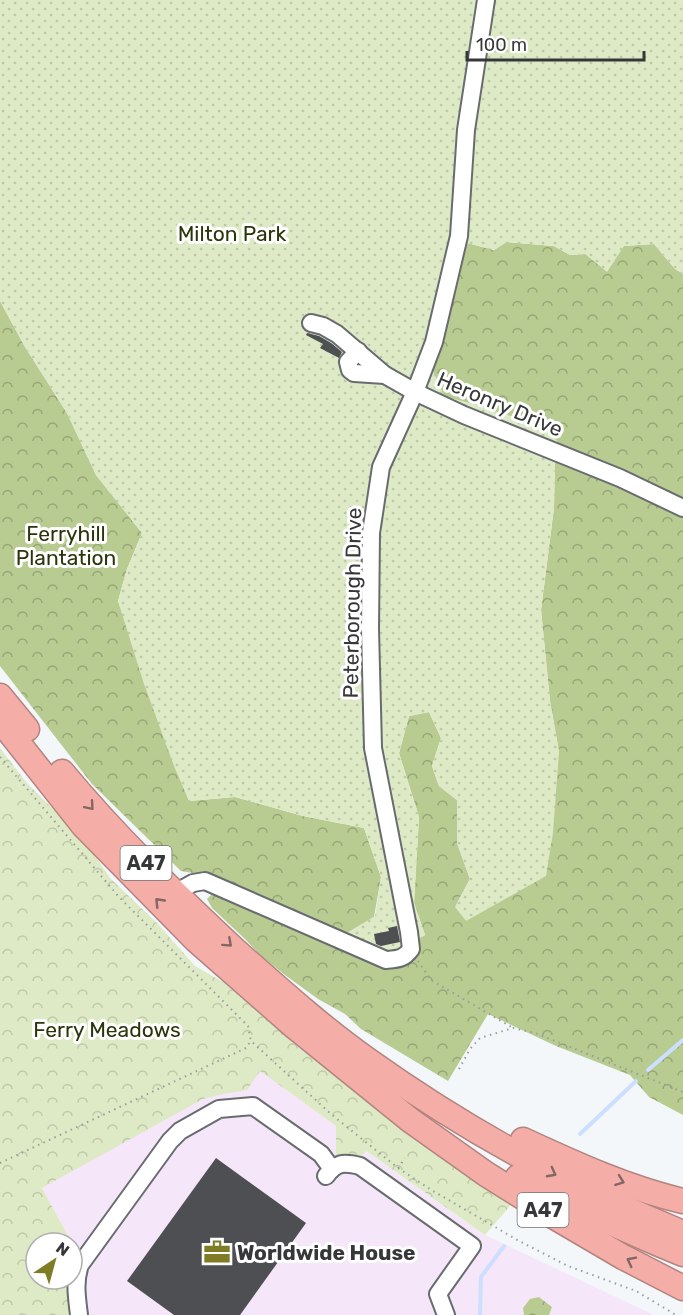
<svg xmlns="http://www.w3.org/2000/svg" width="683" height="1315" font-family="Rubik,sans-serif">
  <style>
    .commercial { fill: #f6e6f9 }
    .forest { fill: url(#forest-crowns) }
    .park { fill: url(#park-crowns) }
    .garden { fill: url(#garden-dots) }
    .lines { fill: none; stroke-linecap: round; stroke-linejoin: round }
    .stream { stroke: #cddfff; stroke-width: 4 }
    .building { fill: #4d4f52 }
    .minor-casing { stroke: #696c6f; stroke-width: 20 }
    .highway-casing { stroke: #b28480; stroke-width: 27 }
    .path { stroke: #9a9c9e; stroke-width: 2; stroke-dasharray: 1.5 4.5; stroke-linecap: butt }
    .minor { stroke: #fff; stroke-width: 16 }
    .highway { stroke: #f5aea7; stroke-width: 24 }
    .oneway { stroke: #826764 }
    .labels { text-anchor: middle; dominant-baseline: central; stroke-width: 6; stroke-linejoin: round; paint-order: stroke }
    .shield { fill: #fff; stroke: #727374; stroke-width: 1.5 }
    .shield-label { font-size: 20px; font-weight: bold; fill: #363738 }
    .park-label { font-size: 21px; fill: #2a350a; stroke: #fff }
    .street-label { font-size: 21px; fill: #363738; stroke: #fff }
    .poi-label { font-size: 21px; font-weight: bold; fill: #363738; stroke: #fff; text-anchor: start }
  </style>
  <defs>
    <pattern id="forest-crowns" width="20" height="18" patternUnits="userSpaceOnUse" patternTransform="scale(1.5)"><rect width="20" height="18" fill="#b8cb91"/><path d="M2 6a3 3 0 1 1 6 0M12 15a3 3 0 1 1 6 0" fill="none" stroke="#96a677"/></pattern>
    <pattern id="park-crowns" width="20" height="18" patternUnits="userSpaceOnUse" patternTransform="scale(1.5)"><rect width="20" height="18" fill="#ddeac5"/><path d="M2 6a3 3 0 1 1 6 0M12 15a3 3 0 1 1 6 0" fill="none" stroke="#bec9aa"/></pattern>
    <pattern id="garden-dots" width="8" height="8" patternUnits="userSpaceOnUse" patternTransform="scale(1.5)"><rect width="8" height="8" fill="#ddeac5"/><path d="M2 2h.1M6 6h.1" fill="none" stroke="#bec9aa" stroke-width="1.8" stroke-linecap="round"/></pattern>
  </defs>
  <rect width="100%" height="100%" fill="#f3f7fa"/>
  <polygon class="commercial" points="260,1071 336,1126 349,1155 365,1151 485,1235 654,1315 73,1315 79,1256 42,1188 178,1112 203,1099 223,1094"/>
  <g class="forest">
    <polygon points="506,242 554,246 570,255 585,254 624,246 654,244 675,269 683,274 683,498 563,448 483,407 443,396 432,369 456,291 467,243 494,250"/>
    <polygon points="0,301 25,347 67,413 96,475 142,533 127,569 118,601 189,801 235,797 303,816 364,828 381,877 374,917 391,954 425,935 414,903 419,817 399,753 409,716 429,712 441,738 432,766 439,786 457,800 457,843 470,879 455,907 559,752 550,701 541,610 554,508 555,458 683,514 683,1115 649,1097 630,1075 556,1046 488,1014 448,1081 361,1029 345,1014 318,999 285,975 261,956 245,939 212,908 207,899 215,891 204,875 181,871 92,784 0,666"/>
    <polygon points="539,1297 552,1307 549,1315 524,1315 523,1308 530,1299"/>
  </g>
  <polygon class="park" points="0,748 26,782 84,840 111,879 157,923 195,966 223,982 299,1048 390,1115 516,1199 485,1235 366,1151 360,1158 349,1155 336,1159 336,1126 260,1071 247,1090 223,1094 203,1099 42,1188 79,1256 72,1271 72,1243 36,1243 36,1279 70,1279 73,1315 0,1315"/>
  <polygon class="garden" points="0,0 683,0 683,274 675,269 654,244 624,246 607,272 585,254 570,255 554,246 507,242 494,250 467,243 456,291 432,369 444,396 544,426 563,448 555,458 554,508 541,610 550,701 559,752 553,833 546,876 466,921 455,907 470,879 457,843 457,800 439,786 432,766 441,738 429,712 409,716 399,753 419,817 414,903 425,935 391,954 340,937 375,916 381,877 364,828 303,816 235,797 189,801 174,766 143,681 118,601 127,569 142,533 96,475 67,413 25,347 0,301"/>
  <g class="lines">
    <g class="stream">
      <polyline points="648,1070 683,1040"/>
      <polyline points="580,1134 636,1081"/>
      <polyline points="480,1315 481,1277 504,1246"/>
    </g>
  </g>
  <g class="building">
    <polygon points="307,333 319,336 331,343 342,352 339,358 320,348 323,344 306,335"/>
    <polygon points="397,926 400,942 381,946 376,944 374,934 389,931 388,928"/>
    <polygon points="216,1158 306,1223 240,1315 174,1315 127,1281"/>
  </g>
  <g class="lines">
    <defs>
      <g id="minor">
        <polyline points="311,323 323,326 337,334 385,375 415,392 464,415 620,478 683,508"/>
        <polyline points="358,351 348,362 350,370 354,373 385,375"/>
        <path d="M175,893l18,-10 12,-2 181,79c12,-1 18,-1 25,-11l-2,-17 -36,-184 -3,-119 1,-96 10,-66 34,-75 19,-50 25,-106 7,-106 20,-130"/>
        <path d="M326,1176c10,-14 18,-14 34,-10l112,80 -34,48 8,21"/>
        <path d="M79,1315c-2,-17 -5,-33 1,-50l90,-124 10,-10 39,-22 34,-3 68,48 11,15"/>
      </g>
      <g id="highway">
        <polyline points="0,696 27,729"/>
        <polyline points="0,720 83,825 196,940 295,1027 410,1120 486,1174 553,1216 623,1257 683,1288"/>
        <path d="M62,772c53,64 113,122 174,179 43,38 86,77 133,110 97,69 203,127 314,172"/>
        <path d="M523,1140c52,24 104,48 160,61"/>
        <path d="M518,1177c54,29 109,54 165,77"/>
      </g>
    </defs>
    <use href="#minor" class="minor-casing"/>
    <use href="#highway" class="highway-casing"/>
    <g class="path">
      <polyline points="0,757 119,897 248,1026 251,1041 331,1114 398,1168 433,1191 521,1242 568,1266 636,1291 676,1315"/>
      <polyline points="418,961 431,980 513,1028"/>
      <polyline points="459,1069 470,1049 480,1038 513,1028 535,1033 683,1092"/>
      <polyline points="0,1163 246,1048 250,1042"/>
      <polyline points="398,1168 405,1158"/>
    </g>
    <use href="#minor" class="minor"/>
    <use href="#highway" class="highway"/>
  </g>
  <defs><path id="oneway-chevron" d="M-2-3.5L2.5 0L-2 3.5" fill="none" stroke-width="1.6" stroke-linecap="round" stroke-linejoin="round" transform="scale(1.5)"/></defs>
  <g class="oneway">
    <use href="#oneway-chevron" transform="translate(90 806) rotate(49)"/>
    <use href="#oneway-chevron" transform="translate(159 902) rotate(-134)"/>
    <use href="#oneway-chevron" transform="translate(228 943) rotate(42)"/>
    <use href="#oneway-chevron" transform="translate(552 1173) rotate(28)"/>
    <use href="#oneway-chevron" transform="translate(620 1181) rotate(20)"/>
    <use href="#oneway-chevron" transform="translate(631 1261) rotate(-153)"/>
  </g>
  <defs>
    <symbol id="office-bare" viewBox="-9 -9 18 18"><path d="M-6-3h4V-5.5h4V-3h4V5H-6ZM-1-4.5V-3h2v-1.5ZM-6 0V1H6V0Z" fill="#7e7c24" stroke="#fff" stroke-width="2.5" paint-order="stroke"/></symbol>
  </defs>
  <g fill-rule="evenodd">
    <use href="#office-bare" x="198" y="1233" width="38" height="38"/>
  </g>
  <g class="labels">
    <g class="shield">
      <rect x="120.5" y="846" width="51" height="34" rx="4.5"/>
      <rect x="517.5" y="1193" width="51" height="34" rx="4.5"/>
    </g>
    <g class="shield-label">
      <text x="146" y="863">A47</text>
      <text x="543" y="1210">A47</text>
    </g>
    <g class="park-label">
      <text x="232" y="233">Milton Park</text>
      <text x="66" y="533">Ferryhill<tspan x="66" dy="24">Plantation</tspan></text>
      <text x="107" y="1029">Ferry Meadows</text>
    </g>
    <g class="street-label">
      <text transform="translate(500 404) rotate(23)">Heronry Drive</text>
      <text transform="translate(352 603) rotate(-89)">Peterborough Drive</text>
    </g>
    <g class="poi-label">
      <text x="237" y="1252">Worldwide House</text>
    </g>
  </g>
  <g transform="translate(54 1261) rotate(36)"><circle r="28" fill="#ffffff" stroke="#afafaf" stroke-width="1.5"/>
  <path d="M0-4.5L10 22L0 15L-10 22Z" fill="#7e7c24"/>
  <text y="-9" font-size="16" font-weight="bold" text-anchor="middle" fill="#363738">N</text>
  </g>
  <path d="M467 51v9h177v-9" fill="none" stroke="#363738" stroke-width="3"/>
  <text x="476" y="51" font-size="18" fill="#363738" stroke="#ffffff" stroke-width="4.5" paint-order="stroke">100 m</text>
</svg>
